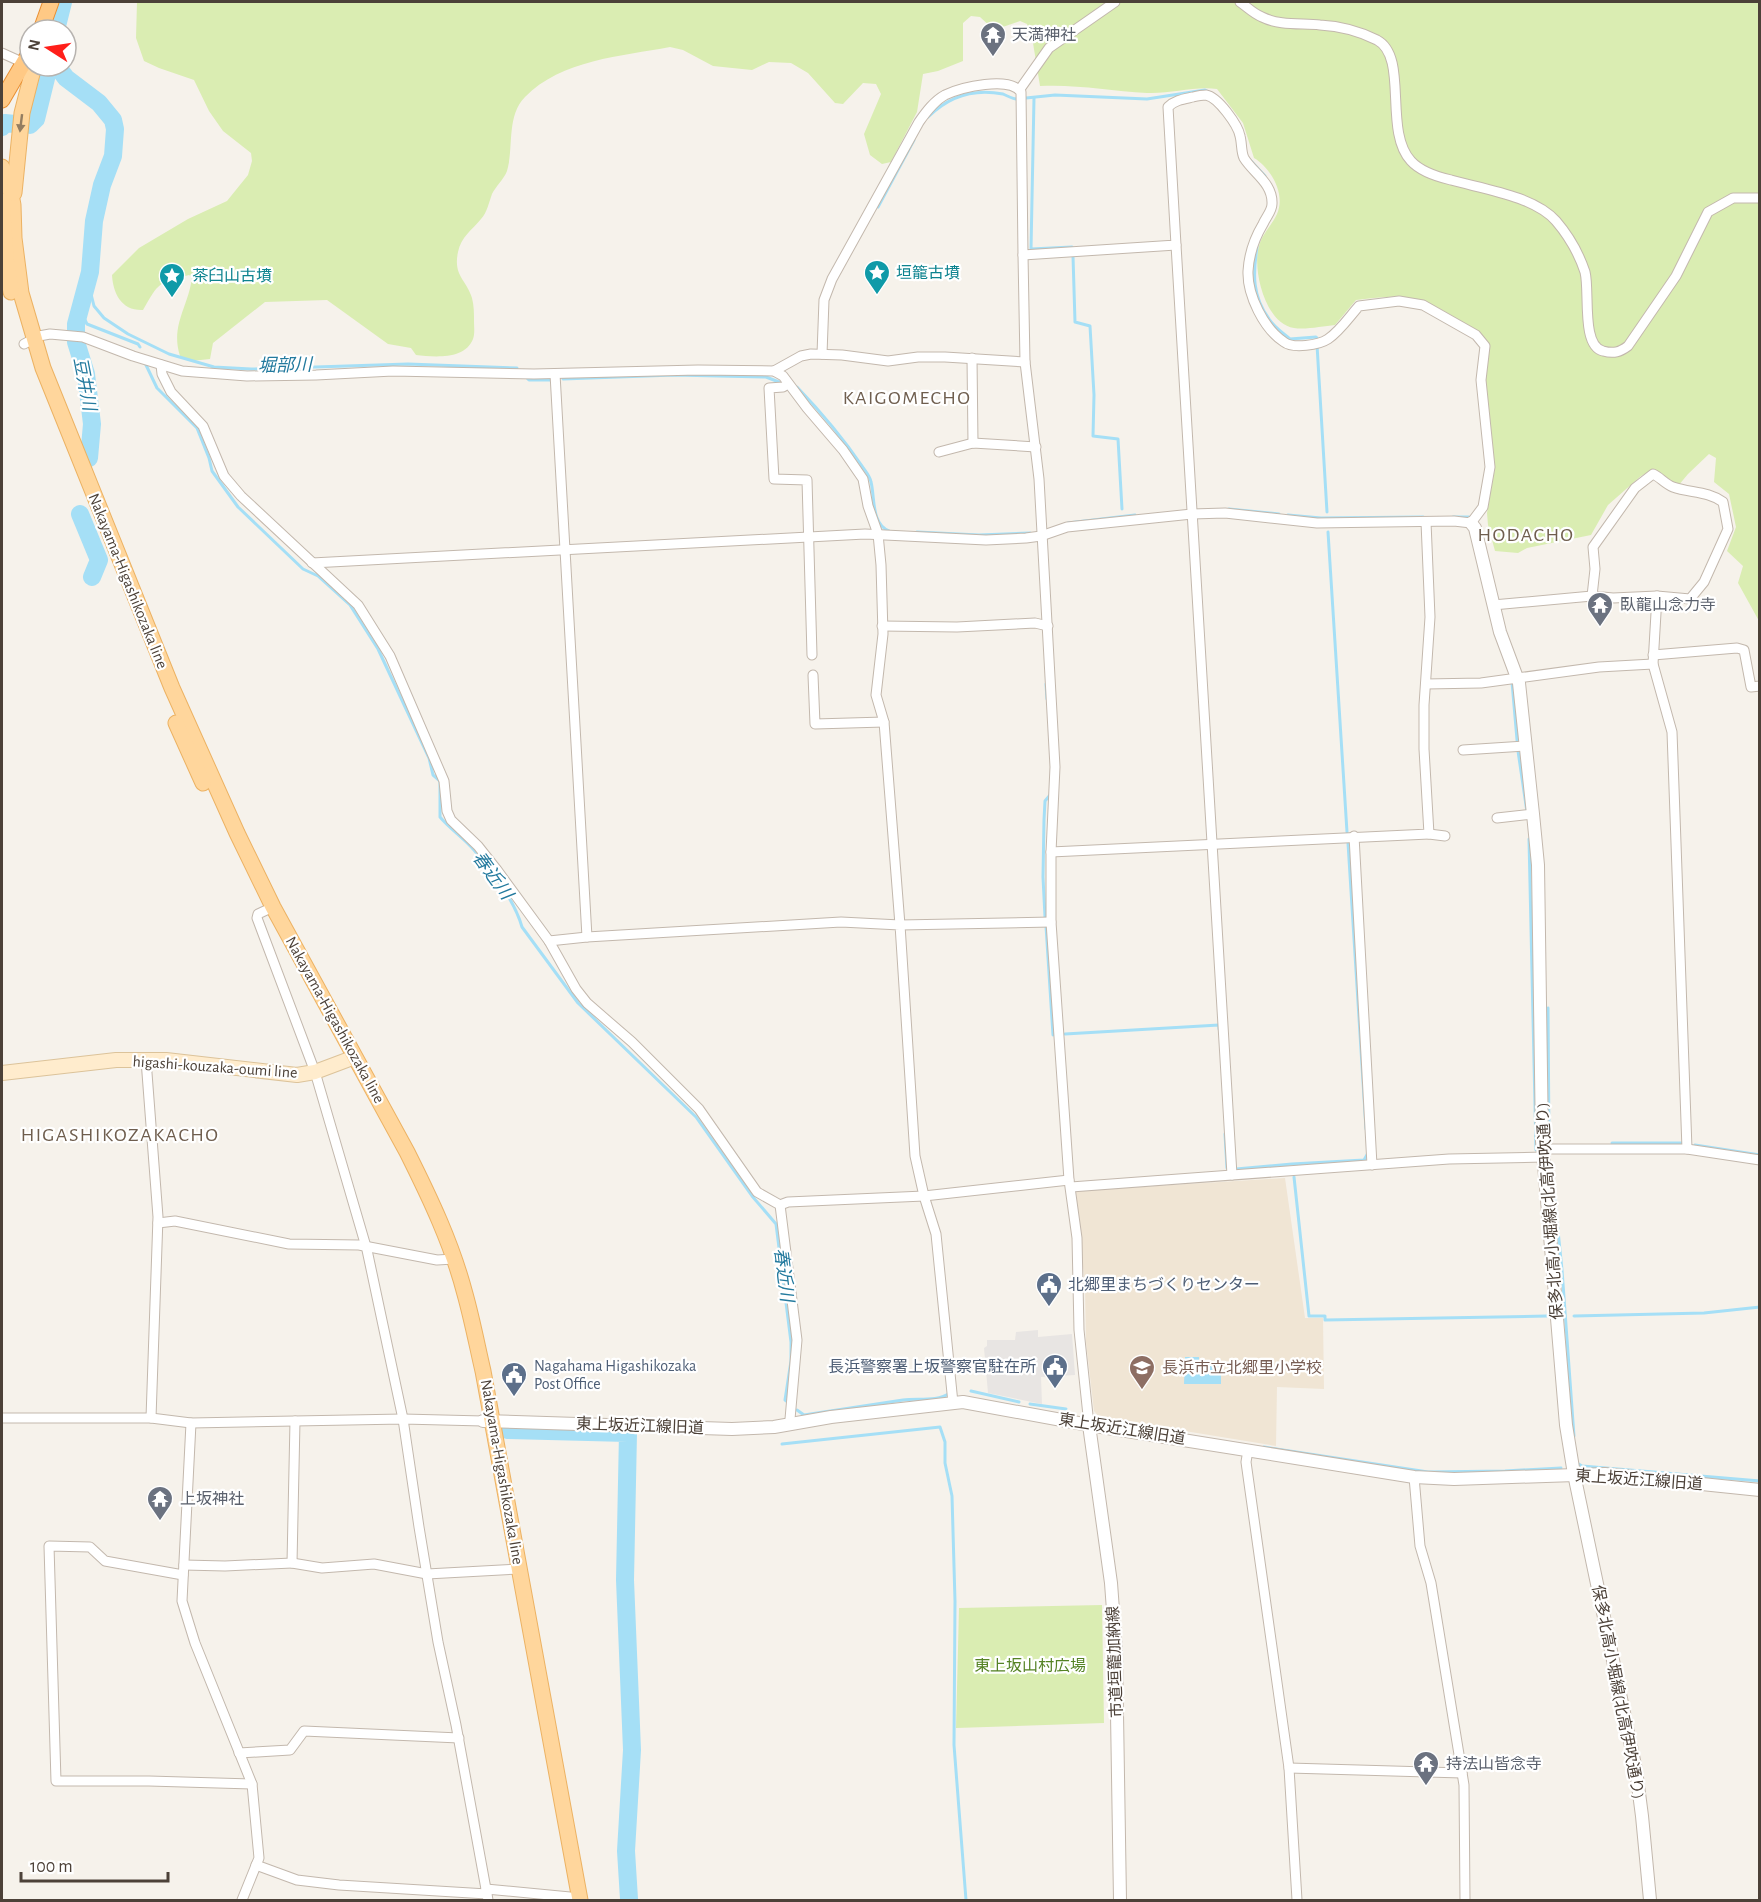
<svg xmlns="http://www.w3.org/2000/svg" width="1761" height="1902" font-family="'Alegreya Sans','Noto Sans JP',sans-serif">
  <style>
    .education { fill: #f0e5d4 }
    .green { fill: #daedb2 }
    .parking { fill: #e8e5e3 }
    .water { fill: #a5dff6 }
    .lines { fill: none; stroke-linecap: round; stroke-linejoin: round }
    .stream { stroke: #a5dff6; stroke-width: 3 }
    .river { stroke: #a5dff6; stroke-width: 18 }
    .minor-casing { stroke: #c3b8ad; stroke-width: 11 }
    .tertiary-casing { stroke: #c3b8ad; stroke-width: 14 }
    .secondary-casing { stroke: #dcc39a; stroke-width: 16 }
    .primary-casing { stroke: #ecb263; stroke-width: 17 }
    .trunk-casing { stroke: #e98f33; stroke-width: 17 }
    .minor { stroke: #fff; stroke-width: 9 }
    .tertiary { stroke: #fff; stroke-width: 12 }
    .secondary { stroke: #ffeccd; stroke-width: 14 }
    .primary { stroke: #ffd69c; stroke-width: 15 }
    .trunk { stroke: #ffc985; stroke-width: 15 }
    .oneway { fill: #947d60 }
    .labels { text-anchor: middle; dominant-baseline: central; stroke-width: 4.5; stroke-linejoin: round; paint-order: stroke }
    .worship-label { font-size: 16px; fill: #5b616d; stroke: #fff; text-anchor: start }
    .culture-label { font-size: 16px; fill: #0d838f; stroke: #fff; text-anchor: start }
    .street-label { font-size: 16px; fill: #4c4138; stroke: #fff }
    .service-label { font-size: 16px; fill: #4e5e75; stroke: #fff; text-anchor: start }
    .education-label { font-size: 16px; fill: #785e54; stroke: #fff; text-anchor: start }
    .park-label { font-size: 16px; fill: #558325; stroke: #fff }
    .water-label { font-size: 18px; font-style: italic; fill: #237a9e; stroke: #fff }
    .quarter-label { font-size: 20px; letter-spacing: 1.5px; fill: #6f5e4e; stroke: #fff }
  </style>
  <rect width="100%" height="100%" fill="#f6f2eb"/>
  <polygon class="education" points="1285,1178 1305,1318 1323,1318 1324,1389 1277,1387 1276,1446 1099,1417 1094,1411 1086,1342 1085,1288 1076,1191"/>
  <g class="green">
    <path d="M137,2h1622v619l-21,-38 5,-17 -16,-15 9,-24 -7,-33 -15,-12 2,-24 -7,-4 -21,20 -10,12 -24,-17 -13,7 -33,29 -17,30 -64,13 -9,5 -23,-2 -7,-26 -1,-12 8,-45 -10,-88 4,-34c-25,-26 -55,-46 -92,-49 -13,-1 -28,2 -41,3l-21,25c-12,1 -29,5 -41,3 -29,-4 -42,-59 -35,-82 3,-12 13,-21 18,-32 9,-20 -6,-46 -23,-56l-11,-35 -26,-34c-23,-3 -46,5 -70,4 -36,-2 -71,-9 -107,-7l-7,-43 -6,-19 -7,-3 -26,9 -14,-13 -9,-1 -8,7v38l-25,10 -15,3 -6,38 -26,50 -9,2 -12,-9 -6,-21 17,-40 -5,-10 -13,-1 -20,21 -8,-1 -27,-30 -17,-10 -22,-1 -17,8 -39,-4 -30,-16 -13,-3c-48,9 -109,13 -145,50 -19,19 -11,51 -18,74 -3,8 -11,15 -15,23 -3,8 -5,19 -11,25 -9,11 -20,18 -23,33 -5,24 8,27 14,46 2,8 2,15 2,23 0,5 1,13 -1,18 -8,21 -39,18 -57,16l-5,-7 -23,-4 -61,-44 -62,2 -52,41 -3,16 -19,2 -11,-5c-10,-31 9,-50 12,-79l-3,-2c-32,9 -29,6 -46,35 -21,1 -30,-16 -31,-35l27,-27 49,-29 39,-18 21,-26 4,-14 -1,-8 -28,-22 -14,-20 -15,-31 -35,-12 -15,-7 -8,-23z"/>
    <polygon points="1102,1605 1104,1723 956,1728 959,1608"/>
  </g>
  <polygon class="parking" points="1038,1330 1038,1337 1072,1334 1075,1375 1041,1377 1042,1404 988,1393 984,1348 987,1346 987,1340 1015,1340 1016,1332"/>
  <polygon class="water" points="1185,1357 1199,1357 1199,1365 1221,1365 1221,1384 1184,1384"/>
  <g class="lines">
    <g class="stream">
      <polyline points="1026,98 1055,95 1147,99 1205,90 1214,95"/>
      <polyline points="1034,98 1031,249 1072,247 1073,249"/>
      <path d="M928,117c21,-21 45,-29 75,-23 4,2 8,4 13,5"/>
      <polyline points="1251,161 1265,176"/>
      <polyline points="878,207 914,140"/>
      <path d="M1257,247c-4,27 -5,49 12,72 5,8 14,14 21,20l26,-2 1,1"/>
      <polyline points="1073,256 1075,322 1090,326 1094,395 1093,436 1118,439 1122,509"/>
      <polyline points="85,285 89,286 94,306 104,318 128,334 169,354 214,367 251,369 408,364 517,368"/>
      <polyline points="80,310 87,324 138,344 140,347"/>
      <polyline points="1317,345 1327,512"/>
      <path d="M146,365l11,23 40,40 12,30 3,13 26,36 65,62 15,7 32,29 28,44 51,109 4,17 7,6v36c10,12 24,21 34,33 19,22 40,49 48,77l56,76 118,114 56,79 24,28 15,118v19l-6,39 4,3"/>
      <polyline points="526,377 529,380 551,380"/>
      <polyline points="563,379 674,375 766,377 779,382"/>
      <path d="M797,387c23,24 46,51 65,79 3,5 8,10 9,16 4,15 0,42 18,49"/>
      <polyline points="1229,509 1279,514"/>
      <polyline points="1288,515 1321,518 1423,517"/>
      <polyline points="1453,517 1469,517 1472,520"/>
      <polyline points="1068,523 1135,515"/>
      <polyline points="917,532 979,535 1030,533"/>
      <polyline points="1328,532 1347,832"/>
      <polyline points="1512,682 1518,751 1527,812"/>
      <polyline points="1046,684 1047,699"/>
      <polyline points="1529,839 1536,1150"/>
      <polyline points="1348,843 1366,1129"/>
      <polyline points="1045,917 1043,877 1044,820 1045,801 1050,795"/>
      <polyline points="1046,926 1053,1035"/>
      <polyline points="1548,1008 1549,1141"/>
      <polyline points="1065,1034 1219,1025 1219,1029"/>
      <polyline points="1225,1134 1227,1168"/>
      <polyline points="1612,1143 1683,1143"/>
      <polyline points="1695,1145 1760,1155"/>
      <polyline points="1236,1169 1292,1164 1364,1160 1368,1153"/>
      <polyline points="1552,1172 1562,1270 1574,1436"/>
      <polyline points="1294,1177 1309,1316 1325,1316 1325,1320 1547,1316"/>
      <polyline points="1574,1316 1704,1313 1760,1307"/>
      <polyline points="971,1391 1019,1402"/>
      <polyline points="1030,1404 1066,1409"/>
      <path d="M797,1410l7,5c33,-5 66,-10 99,-15 15,-2 34,2 47,-7"/>
      <polyline points="1095,1416 1100,1421"/>
      <polyline points="1138,1427 1157,1430"/>
      <polyline points="782,1444 940,1427 945,1442 945,1463 952,1496 955,1601 954,1745 966,1900"/>
      <polyline points="1264,1447 1428,1472 1505,1471 1561,1468"/>
      <polyline points="1577,1463 1582,1466 1760,1481"/>
    </g>
    <g class="river">
      <polyline points="56,30 63,2"/>
      <polyline points="57,66 66,78 99,103 113,120 115,129 113,156 102,185 94,221 90,272 76,324 76,342 86,374 92,424 89,458"/>
      <polyline points="30,125 36,119 49,66"/>
      <polyline points="2,127 5,123 15,124"/>
      <polyline points="80,514 99,560 92,577"/>
      <polyline points="507,1430 628,1433 625,1580 632,1750 626,1851 629,1899"/>
    </g>
    <defs>
      <g id="minor">
        <path d="M1240,2c7,5 14,12 22,15 18,9 39,6 58,8 19,1 39,6 57,15 32,17 6,91 34,121 10,11 27,16 40,19 32,9 83,16 105,41 12,14 23,33 29,51 5,19 -4,74 18,79 11,3 17,1 25,-5l48,-70 32,-64 25,-14h27"/>
        <polyline points="2,53 24,63"/>
        <polyline points="1020,89 1049,48 1115,2"/>
        <polyline points="1176,245 1232,1175"/>
        <polyline points="1023,255 1025,362 1039,479 1055,767 1051,852 1051,922 1069,1180 1077,1238 1079,1330 1089,1425"/>
        <polyline points="24,344 39,336 50,334 83,337 133,356 182,371 247,376 316,375 393,371 534,374 698,370 774,371 783,376 807,408 843,450 863,479 868,506 878,534 881,565 883,634 876,695 884,722 900,925 1051,922"/>
        <polyline points="972,358 973,443"/>
        <polyline points="161,365 162,374 171,392 203,426 224,476 241,496 358,605 390,656 444,781 447,811 451,820 478,846 497,870 549,941 576,989 587,1003 632,1042 699,1109 757,1192 780,1205 797,1340 790,1419 792,1423"/>
        <polyline points="774,371 801,356 811,354 842,355 888,361 918,357 945,357 1025,362"/>
        <polyline points="555,374 587,937"/>
        <polyline points="788,384 783,387 769,388 774,479 807,480 812,655"/>
        <polyline points="939,452 973,443 1036,447"/>
        <path d="M312,563l553,-29 121,6 40,-2 15,-2 26,-9 125,-13 33,-1 92,10 137,-2 17,2 12,-16 7,-40 -9,-87 4,-34 -9,-11 -53,-30 -24,-4 -40,5c-9,10 -19,25 -31,33 -9,6 -35,10 -44,3 -20,-13 -37,-47 -36,-71 1,-17 6,-32 15,-47 3,-7 9,-13 9,-20 1,-21 -19,-31 -28,-46 -3,-6 -2,-15 -4,-22 -2,-11 -22,-39 -34,-41 -4,0 -9,1 -13,2 -9,2 -18,3 -25,10l8,138 -153,10 -2,-163c-12,-16 -59,-5 -76,3 -11,6 -19,17 -26,27l-87,157 -8,21 -2,54"/>
        <path d="M1592,596l3,-27 -2,-22 42,-59 18,-14c7,3 12,10 20,13 17,6 35,4 50,15l5,27 -24,53 -14,17 -33,-3"/>
        <polyline points="1493,605 1592,596 1613,598 1657,596 1653,664 1672,732 1687,1149"/>
        <polyline points="882,626 957,627 1035,623 1048,626"/>
        <polyline points="1653,655 1737,648 1744,650 1751,687 1760,686"/>
        <polyline points="813,675 815,724 884,722"/>
        <polyline points="1426,684 1481,683 1599,667 1653,664"/>
        <polyline points="1463,750 1525,746"/>
        <polyline points="1497,818 1533,814"/>
        <polyline points="1429,834 1445,836"/>
        <polyline points="1354,836 1372,1165"/>
        <polyline points="1051,852 1429,834 1424,749 1424,705 1430,617 1426,522"/>
        <polyline points="273,907 258,914 257,918 315,1072 367,1250 403,1419 419,1527 438,1642 456,1725 488,1900"/>
        <polyline points="549,941 587,937 841,922 900,925 915,1156 924,1196 936,1234 953,1403"/>
        <polyline points="146,1060 158,1217 151,1418"/>
        <polyline points="1543,1149 1687,1149 1760,1160"/>
        <polyline points="1071,1187 1449,1159 1544,1157"/>
        <polyline points="780,1205 788,1202 924,1196 1069,1180"/>
        <polyline points="158,1223 175,1221 289,1244 359,1245 437,1260 454,1259"/>
        <polyline points="2,1418 151,1418 191,1423 403,1419 483,1421"/>
        <polyline points="191,1423 182,1601 195,1643 252,1784 259,1858 242,1900"/>
        <polyline points="1248,1450 1246,1462 1289,1768 1297,1900"/>
        <polyline points="1414,1477 1420,1546 1431,1583 1464,1785 1465,1900"/>
        <polyline points="292,1563 322,1568 374,1564 427,1574 519,1569"/>
        <polyline points="184,1565 225,1566 292,1563 295,1421"/>
        <polyline points="183,1575 105,1561 90,1547 49,1546 56,1781 149,1781 252,1784"/>
        <polyline points="239,1753 290,1750 304,1731 459,1738"/>
        <polyline points="1289,1768 1462,1773"/>
        <polyline points="256,1865 297,1880 339,1885 487,1894"/>
        <polyline points="486,1889 570,1897"/>
      </g>
      <g id="tertiary">
        <polyline points="1471,523 1475,528 1500,632 1519,683 1533,814 1538,865 1542,1141 1566,1425 1574,1474 1636,1770 1642,1816 1650,1900"/>
        <polyline points="483,1421 732,1429 774,1427 831,1417 963,1402 1089,1425 1414,1477 1454,1479 1605,1474 1760,1490"/>
        <polyline points="1089,1425 1111,1583 1116,1651 1120,1900"/>
      </g>
      <polyline id="secondary" points="2,1073 116,1060 166,1060 297,1075 315,1072 355,1057"/>
      <g id="primary">
        <path d="M2,167l8,22 3,16 1,33 7,55 22,75 129,320 65,145 36,74 134,245c23,46 45,92 58,142 7,25 12,51 18,77l97,529"/>
        <polyline points="14,193 22,113 34,66"/>
        <polyline points="2,201 7,268 11,292"/>
        <polyline points="176,723 203,783"/>
      </g>
      <g id="trunk">
        <polyline points="41,30 51,2"/>
        <polyline points="2,100 30,52"/>
      </g>
    </defs>
    <use href="#minor" class="minor-casing"/>
    <use href="#tertiary" class="tertiary-casing"/>
    <use href="#secondary" class="secondary-casing"/>
    <use href="#primary" class="primary-casing"/>
    <use href="#trunk" class="trunk-casing"/>
    <use href="#minor" class="minor"/>
    <use href="#tertiary" class="tertiary"/>
    <use href="#secondary" class="secondary"/>
    <use href="#primary" class="primary"/>
    <use href="#trunk" class="trunk"/>
  </g>
  <defs><path id="oneway-solid" d="M-6-.8H1V-3.2L6.5 0L1 3.2V.8H-6Z" transform="scale(1.5)"/></defs>
  <use class="oneway" href="#oneway-solid" transform="translate(21 123) rotate(97)"/>
  <defs>
    <symbol id="temple-pin" viewBox="-11 -11 22 30"><path d="M0 17L-7.5 6A9.5 9.5 0 1 1 7.5 6Z" fill="#6b7280" stroke="#fff"/><path d="M0-6L5-2H3V0L6.5 2.5H4V6H1.5V3h-3V6H-4V2.5H-6.5L-3 0V-2H-5Z" fill="#fff"/></symbol>
    <symbol id="sight-pin" viewBox="-11 -11 22 30"><path d="M0 17L-7.5 6A9.5 9.5 0 1 1 7.5 6Z" fill="#0f9aa8" stroke="#fff"/><path d="M0-6L1.8-2.2L6-1.7L2.9 1.2L3.7 5.4L0 3.3L-3.7 5.4L-2.9 1.2L-6-1.7L-1.8-2.2Z" fill="#fff"/></symbol>
    <symbol id="civic-pin" viewBox="-11 -11 22 30"><path d="M0 17L-7.5 6A9.5 9.5 0 1 1 7.5 6Z" fill="#5c6f8a" stroke="#fff"/><path d="M-.6-6.5H3V-4.5H.6V-3L4-1V1h2V6H-6V1h2V-1L-.6-3ZM-1.2 2.5V6h2.4V2.5Z" fill="#fff"/></symbol>
    <symbol id="school-pin" viewBox="-11 -11 22 30"><path d="M0 17L-7.5 6A9.5 9.5 0 1 1 7.5 6Z" fill="#8d6e63" stroke="#fff"/><path d="M0-5L7-2L0 1L-7-2ZM-4 1L0 2.5L4 1V4Q0 6-4 4Z" fill="#fff"/></symbol>
  </defs>
  <g fill-rule="evenodd">
    <use href="#temple-pin" x="978" y="20" width="30" height="40"/>
    <use href="#sight-pin" x="862" y="258" width="30" height="40"/>
    <use href="#sight-pin" x="157" y="261" width="30" height="40"/>
    <use href="#temple-pin" x="1585" y="590" width="30" height="40"/>
    <use href="#civic-pin" x="1034" y="1270" width="30" height="40"/>
    <use href="#civic-pin" x="1040" y="1352" width="30" height="40"/>
    <use href="#school-pin" x="1127" y="1353" width="30" height="40"/>
    <use href="#civic-pin" x="499" y="1360" width="30" height="40"/>
    <use href="#temple-pin" x="145" y="1484" width="30" height="40"/>
    <use href="#temple-pin" x="1411" y="1749" width="30" height="40"/>
  </g>
  <g class="labels">
    <g class="worship-label">
      <text x="1012" y="35">天満神社</text>
      <text x="1620" y="605">臥龍山念力寺</text>
      <text x="180" y="1499">上坂神社</text>
      <text x="1446" y="1764">持法山皆念寺</text>
    </g>
    <g class="culture-label">
      <text x="896" y="273">垣籠古墳</text>
      <text x="192" y="276">茶臼山古墳</text>
    </g>
    <g class="street-label">
      <text transform="translate(128 581) rotate(68)">Nakayama-Higashikozaka line</text>
      <text transform="translate(335 1020) rotate(61)">Nakayama-Higashikozaka line</text>
      <text transform="translate(215 1067) rotate(4)">higashi-kouzaka-oumi line</text>
      <text transform="translate(1550 1211) rotate(-94)">保多北高小堀線(北高伊吹通り)</text>
      <text transform="translate(640 1426) rotate(2)">東上坂近江線旧道</text>
      <text transform="translate(1122 1429) rotate(9)">東上坂近江線旧道</text>
      <text transform="translate(502 1472) rotate(80)">Nakayama-Higashikozaka line</text>
      <text transform="translate(1639 1480) rotate(4)">東上坂近江線旧道</text>
      <text transform="translate(1115 1662) rotate(-92)">市道垣籠加納線</text>
      <text transform="translate(1618 1692) rotate(79)">保多北高小堀線(北高伊吹通り)</text>
    </g>
    <g class="service-label">
      <text x="1068" y="1285">北郷里まちづくりセンター</text>
      <text x="534" y="1366">Nagahama Higashikozaka<tspan x="534" dy="18">Post Office</tspan></text>
      <text x="1036" y="1367" text-anchor="end">長浜警察署上坂警察官駐在所</text>
    </g>
    <g class="education-label">
      <text x="1162" y="1368">長浜市立北郷里小学校</text>
    </g>
    <g class="park-label">
      <text x="1030" y="1666">東上坂山村広場</text>
    </g>
    <g class="water-label">
      <text transform="translate(285 366) rotate(-1)">堀部川</text>
      <text transform="translate(84 384) rotate(79)">豆井川</text>
      <text transform="translate(492 876) rotate(54)">春近川</text>
      <text transform="translate(783 1275) rotate(83)">春近川</text>
    </g>
    <g class="quarter-label">
      <text x="907" y="398">KAIGOMECHO</text>
      <text x="1526" y="535">HODACHO</text>
      <text x="120" y="1135">HIGASHIKOZAKACHO</text>
    </g>
  </g>
  <rect width="1761" height="1902" fill="none" stroke="#4c4138" stroke-width="6"/>
  <g transform="translate(48 48) rotate(282)"><circle r="28" fill="#ffffff" stroke="#b7b3af" stroke-width="1.5"/>
  <path d="M0-4.5L10 22L0 15L-10 22Z" fill="#ff1f1a"/>
  <text y="-9" font-size="16" font-weight="bold" text-anchor="middle" fill="#4c4138">N</text>
  </g>
  <path d="M21 1872v9h147v-9" fill="none" stroke="#4c4138" stroke-width="3"/>
  <text x="30" y="1872" font-size="18" fill="#4c4138" stroke="#ffffff" stroke-width="4.5" paint-order="stroke">100 m</text>
</svg>
